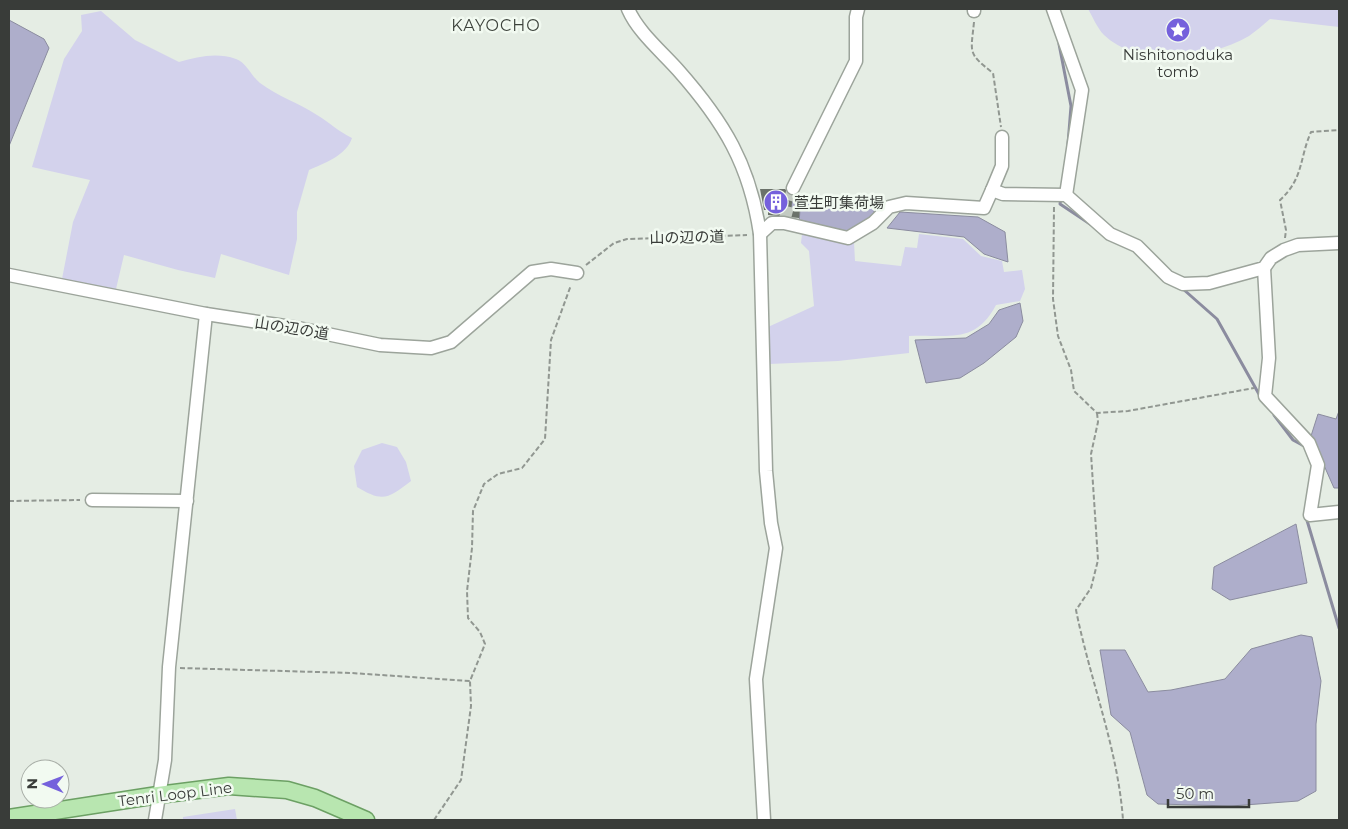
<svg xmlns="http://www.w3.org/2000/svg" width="1348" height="829" font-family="Montserrat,'Noto Sans JP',sans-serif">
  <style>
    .green { fill: #d3d2ec }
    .water { fill: #aeaecb; stroke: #8b8c9f }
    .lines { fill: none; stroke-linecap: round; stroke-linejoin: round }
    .stream { stroke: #8b8c9f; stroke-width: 3 }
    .building { fill: #6b726a }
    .minor-tunnel { stroke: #c3cac2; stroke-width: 12; stroke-dasharray: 12 6; stroke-linecap: butt }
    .minor-casing { stroke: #9ca49b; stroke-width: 15 }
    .major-casing { stroke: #6ca064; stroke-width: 19 }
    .path { stroke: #919791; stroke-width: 2; stroke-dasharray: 5 2.5; stroke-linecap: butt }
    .minor { stroke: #fff; stroke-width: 12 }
    .major { stroke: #b8e6b0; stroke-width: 16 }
    .labels { text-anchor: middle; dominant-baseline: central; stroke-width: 5; stroke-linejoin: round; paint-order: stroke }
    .poi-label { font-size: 15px; fill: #393c39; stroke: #f2faf1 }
    .street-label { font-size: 15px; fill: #393c39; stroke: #f2faf1 }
    .neighbourhood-label { font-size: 16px; letter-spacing: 1px; fill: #3c423b; stroke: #f2faf1 }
  </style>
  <rect width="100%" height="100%" fill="#e5ede4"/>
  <g class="green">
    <path d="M1088,9h251v18l-69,-8c-7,6 -14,12 -21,17 -40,23 -109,33 -145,-1 -7,-7 -11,-18 -16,-26z"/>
    <path d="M101,11l34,29 44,22c19,-5 37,-10 57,-3 11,4 15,17 24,24 17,13 39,20 57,32 12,7 22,17 35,23 -5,17 -29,26 -43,32l-12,42v27l-8,36 -68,-21 -6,24 -37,-8 -54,-15 -8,34 -54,-10 11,-57 17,-42 -58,-13 32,-108 18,-28 -1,-16z"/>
    <path d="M802,234l52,8 1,19 46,5 4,-19 12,1 2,-14 44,5 18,17 21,5 2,11 18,-2 3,19 -5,12 -24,4c-21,40 -48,29 -87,31v17l-71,8 -69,3 -1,-37 46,-21 -5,-55 -8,-8z"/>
    <path d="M382,443l15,4 9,15 5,19c-22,17 -28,22 -54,6l-3,-21 8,-16z"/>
    <polygon points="235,809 237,820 183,820 183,817"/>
  </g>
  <g class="water">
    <polygon points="9,20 44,39 49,48 9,146"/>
    <polygon points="793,195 871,201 875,209 870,221 848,234 799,223 800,210 791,209"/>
    <polygon points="900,212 978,217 1005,232 1008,262 984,254 964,237 887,228"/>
    <polygon points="1020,303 1023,321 1016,337 984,363 960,378 926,383 915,340 966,338 989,324 999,310"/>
    <polygon points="1339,411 1339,488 1334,488 1311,436 1318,414 1336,419"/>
    <polygon points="1296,524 1307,583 1230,600 1212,589 1214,567"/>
    <polygon points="1301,635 1312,637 1321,681 1316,724 1316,791 1298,801 1231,806 1158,804 1147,795 1130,732 1111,715 1100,650 1125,650 1148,692 1171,690 1225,679 1251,649"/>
  </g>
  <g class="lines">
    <g class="stream">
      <polyline points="1059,44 1071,106 1068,144"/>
      <polyline points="1061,197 1060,204 1090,224"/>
      <polyline points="1183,289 1217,319 1260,396"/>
      <polyline points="1274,415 1293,440 1304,446"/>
      <polyline points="1306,517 1339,628"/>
    </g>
  </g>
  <polygon class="building" points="760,189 785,189 793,196 791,209 800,209 799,218 768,215 768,210 764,210"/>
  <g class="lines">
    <polyline class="minor-tunnel" points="785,218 793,188"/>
    <defs>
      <g id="minor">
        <path d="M628,9c10,23 33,42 50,61 46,52 72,95 82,164l6,237 5,52 5,25 -20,131 8,141"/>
        <polyline points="974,9 974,11"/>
        <polyline points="1053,9 1082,90 1066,195"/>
        <polyline points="793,188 856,61 856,17 858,9"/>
        <polyline points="992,190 1002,166 1002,137"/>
        <polyline points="760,234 772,223 784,223 848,238 873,223 889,207 906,203 984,208 992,190 1003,194 1066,195 1110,234 1137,246 1168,277 1183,284 1209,283 1264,268 1271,258 1284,250 1298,245 1339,243"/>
        <polyline points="1264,268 1269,358 1265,396 1309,443 1318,465 1310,515 1339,512"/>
        <polyline points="9,275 206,314 298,328 380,345 431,348 451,342 532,272 551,269 577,273"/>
        <polyline points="92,500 187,501"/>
        <polyline points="155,820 165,760 169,667 206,314"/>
      </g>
      <polyline id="major" points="9,818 158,795 229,786 287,790 315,798 366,820"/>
    </defs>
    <use href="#minor" class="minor-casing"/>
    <use href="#major" class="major-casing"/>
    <g class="path">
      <path d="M974,22c-3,31 -7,31 19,51l8,54"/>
      <polyline points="1054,207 1053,299 1058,336 1071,370 1074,391 1097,413 1128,411 1254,388"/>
      <path d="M1285,238l1,-8 -6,-30c24,-22 19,-41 31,-68l28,-2"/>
      <polyline points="586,265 614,243 627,239 747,235"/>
      <path d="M1097,413l1,9 -7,32 7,106 -7,28 -15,22c14,70 42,139 47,210"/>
      <polyline points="9,501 80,500"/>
      <polyline points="180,668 351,673 470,681"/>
      <polyline points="434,820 461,780 471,706 470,681 485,644 480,632 468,618 467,591 472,548 473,511 484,484 498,474 522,468 545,439 551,340 571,285"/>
    </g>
    <use href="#minor" class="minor"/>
    <use href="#major" class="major"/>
  </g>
  <defs>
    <symbol id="sight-disc" viewBox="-11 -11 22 22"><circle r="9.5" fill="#7561dc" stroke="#f2faf1"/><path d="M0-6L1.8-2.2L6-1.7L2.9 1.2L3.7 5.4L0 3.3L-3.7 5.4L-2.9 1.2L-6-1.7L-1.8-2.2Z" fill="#fff"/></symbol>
    <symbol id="building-disc" viewBox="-11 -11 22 22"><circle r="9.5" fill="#7561dc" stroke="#f2faf1"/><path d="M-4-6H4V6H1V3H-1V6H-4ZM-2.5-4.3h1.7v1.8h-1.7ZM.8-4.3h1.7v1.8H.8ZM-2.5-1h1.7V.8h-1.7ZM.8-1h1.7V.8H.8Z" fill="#fff"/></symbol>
  </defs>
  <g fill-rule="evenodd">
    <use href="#sight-disc" x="1164" y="16" width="28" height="28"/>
    <use href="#building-disc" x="762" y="188" width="28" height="28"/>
  </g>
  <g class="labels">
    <g class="poi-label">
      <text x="1178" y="54">Nishitonoduka<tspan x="1178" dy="17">tomb</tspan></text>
      <text x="794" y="202" text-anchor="start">萱生町集荷場</text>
    </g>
    <g class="street-label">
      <text transform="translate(687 237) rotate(-1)">山の辺の道</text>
      <text transform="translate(292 328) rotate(9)">山の辺の道</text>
      <text transform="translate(175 794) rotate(-7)">Tenri Loop Line</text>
    </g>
    <g class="neighbourhood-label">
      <text x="496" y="25">KAYOCHO</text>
    </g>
  </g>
  <rect width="1348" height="829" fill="none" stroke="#393c39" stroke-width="20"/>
  <g transform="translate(45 784) rotate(271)"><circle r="24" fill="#f2faf1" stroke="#a8aea7"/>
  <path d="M0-4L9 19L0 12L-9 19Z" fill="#7561dc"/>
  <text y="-8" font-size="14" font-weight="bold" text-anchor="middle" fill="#393c39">N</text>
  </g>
  <path d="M1168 799v8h81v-8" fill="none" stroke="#393c39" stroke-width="2.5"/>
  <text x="1176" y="799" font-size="15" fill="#393c39" stroke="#f2faf1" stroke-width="4" paint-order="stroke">50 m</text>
</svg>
